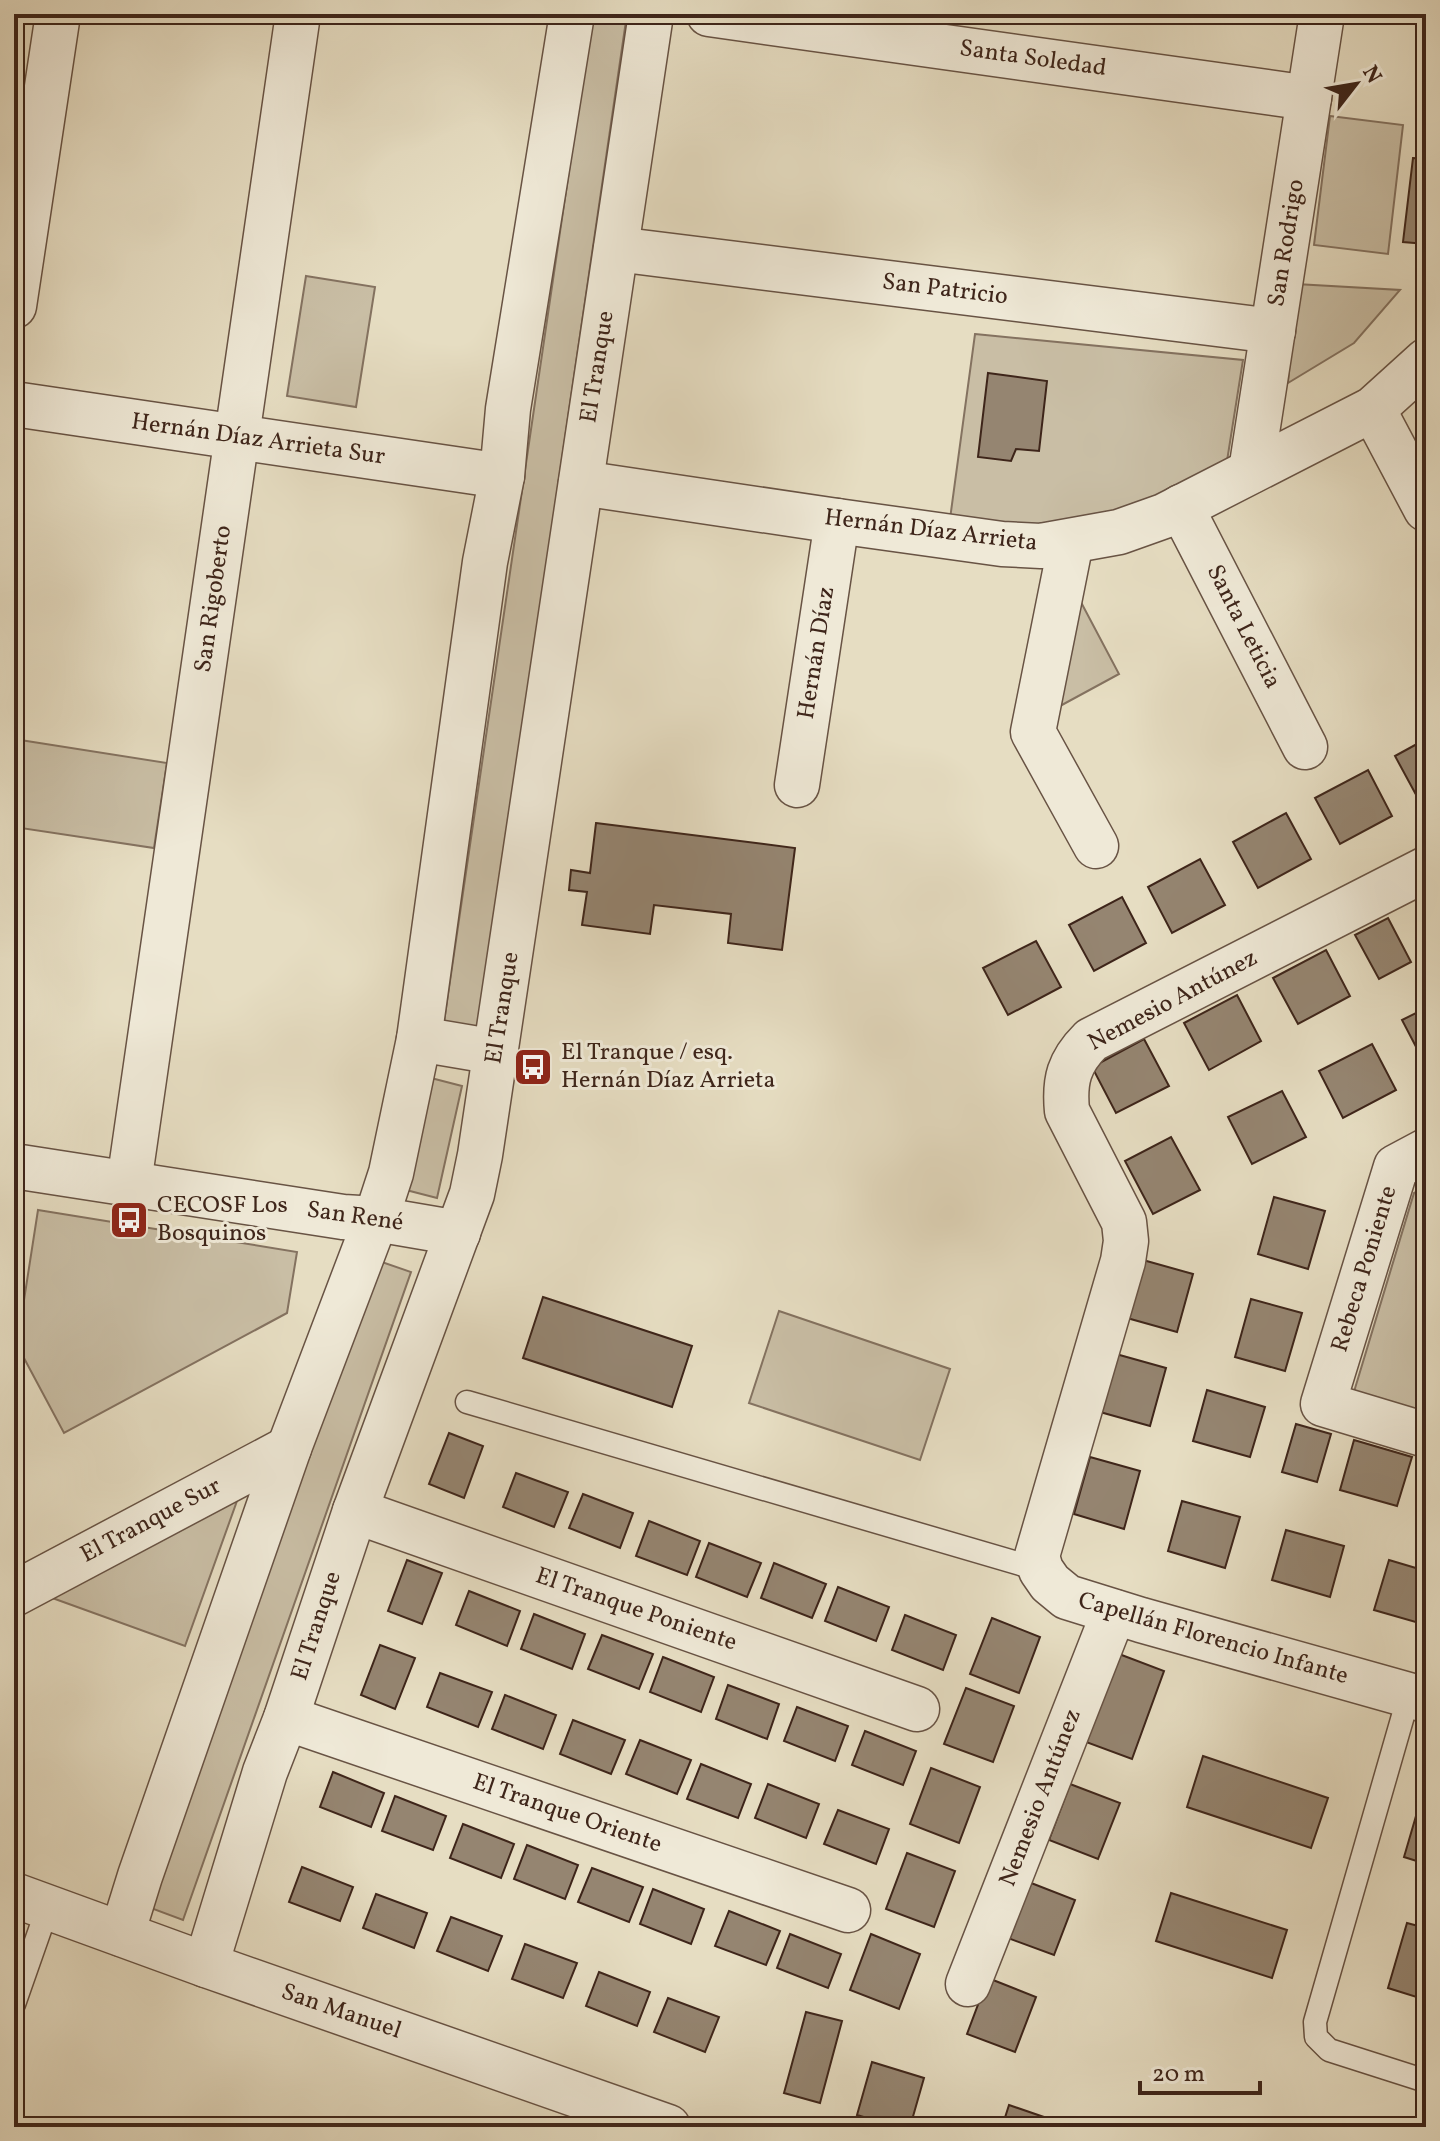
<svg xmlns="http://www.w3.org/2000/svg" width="1440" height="2141" font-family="Vollkorn,serif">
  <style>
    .green { fill: #c9bea5; stroke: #847260; stroke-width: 2 }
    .building { fill: #958571; stroke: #3e251a; stroke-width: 2 }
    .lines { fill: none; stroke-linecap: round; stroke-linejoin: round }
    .service-casing { stroke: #685344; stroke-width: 25 }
    .minor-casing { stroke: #685344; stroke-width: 47 }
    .service { stroke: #efe9d7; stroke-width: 22 }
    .minor { stroke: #efe9d7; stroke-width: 44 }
    .labels { text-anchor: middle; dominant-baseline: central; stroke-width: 6; stroke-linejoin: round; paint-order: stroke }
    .street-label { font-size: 24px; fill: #3e251a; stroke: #efe9d7 }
    .poi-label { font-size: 24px; fill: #3e251a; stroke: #efe9d7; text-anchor: start }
  </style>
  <rect width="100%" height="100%" fill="#e6ddc2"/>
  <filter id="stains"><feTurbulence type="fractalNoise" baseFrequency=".0025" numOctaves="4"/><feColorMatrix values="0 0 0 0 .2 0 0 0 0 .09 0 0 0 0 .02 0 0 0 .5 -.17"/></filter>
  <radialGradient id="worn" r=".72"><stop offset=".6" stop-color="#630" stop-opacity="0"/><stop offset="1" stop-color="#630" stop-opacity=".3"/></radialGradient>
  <g class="green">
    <polygon points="592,14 627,14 479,1027 444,1022"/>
    <polygon points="1330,116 1403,125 1388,254 1314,245"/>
    <polygon points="306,276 375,287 356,407 287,396"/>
    <polygon points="1296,284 1400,290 1354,343 1288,383"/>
    <polygon points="975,334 1243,360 1227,461 1127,510 1036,530 950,519"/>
    <polygon points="1074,589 1119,674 1049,712"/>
    <polygon points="14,739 167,763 154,848 14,827"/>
    <polygon points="431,1078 462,1086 437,1198 406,1190"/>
    <polygon points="1426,1187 1426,1417 1353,1395 1414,1193"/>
    <polygon points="38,1210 297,1252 287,1313 64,1433 17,1345"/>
    <polygon points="376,1260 411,1272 183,1920 148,1907"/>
    <polygon points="779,1311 950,1369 920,1460 749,1403"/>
    <polygon points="242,1487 185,1646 44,1595"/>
  </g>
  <g class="building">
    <polygon points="1413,158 1426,159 1426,244 1403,242"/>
    <polygon points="988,373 1047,381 1039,451 1016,449 1011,461 978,457"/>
    <polygon points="1426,739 1426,798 1420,802 1395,756"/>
    <polygon points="1368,770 1392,816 1340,844 1315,798"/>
    <polygon points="1286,813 1311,859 1258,888 1233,842"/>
    <polygon points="596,823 795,848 782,950 728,943 731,914 654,905 650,934 582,925 587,892 569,890 571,870 590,873"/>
    <polygon points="1200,859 1225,905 1172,933 1148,887"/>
    <polygon points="1122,897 1146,943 1094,971 1069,925"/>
    <polygon points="1388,918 1411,962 1379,979 1355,935"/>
    <polygon points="1036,941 1061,987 1008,1015 983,968"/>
    <polygon points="1326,950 1350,996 1298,1024 1273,978"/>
    <polygon points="1237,995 1261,1041 1209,1070 1184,1023"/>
    <polygon points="1426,1008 1426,1064 1425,1064 1402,1020"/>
    <polygon points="1144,1039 1169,1086 1116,1113 1092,1067"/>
    <polygon points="1372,1044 1396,1090 1343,1118 1319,1071"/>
    <polygon points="1282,1091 1306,1137 1252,1164 1228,1117"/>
    <polygon points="1171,1137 1200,1190 1153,1214 1125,1161"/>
    <polygon points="1274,1197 1325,1211 1308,1269 1258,1254"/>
    <polygon points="1143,1260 1193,1274 1177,1332 1127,1318"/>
    <polygon points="543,1297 692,1346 672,1407 523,1358"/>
    <polygon points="1251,1299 1302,1313 1285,1371 1235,1357"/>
    <polygon points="1116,1354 1166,1368 1150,1426 1100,1412"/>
    <polygon points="1207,1390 1265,1407 1250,1457 1193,1441"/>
    <polygon points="1296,1424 1331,1434 1317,1482 1282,1472"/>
    <polygon points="449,1433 483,1446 464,1498 429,1484"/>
    <polygon points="1354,1440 1412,1457 1397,1506 1340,1490"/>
    <polygon points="1090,1457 1140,1471 1124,1529 1074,1514"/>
    <polygon points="516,1473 568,1492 554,1527 503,1507"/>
    <polygon points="583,1494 633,1513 620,1548 569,1528"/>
    <polygon points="1182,1501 1240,1517 1225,1568 1168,1551"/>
    <polygon points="649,1521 700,1541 687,1575 636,1556"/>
    <polygon points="1286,1530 1344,1546 1330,1597 1272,1580"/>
    <polygon points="709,1543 761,1563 747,1597 696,1577"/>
    <polygon points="407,1560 442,1573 422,1624 388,1611"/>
    <polygon points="1389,1560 1426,1571 1426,1625 1374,1610"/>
    <polygon points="774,1563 826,1584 812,1618 761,1598"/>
    <polygon points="838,1587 889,1607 876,1641 825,1621"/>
    <polygon points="469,1591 520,1611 507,1646 456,1625"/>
    <polygon points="534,1614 585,1634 572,1669 521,1649"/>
    <polygon points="905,1615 956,1635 943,1670 892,1650"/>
    <polygon points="992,1618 1040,1637 1019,1693 970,1674"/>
    <polygon points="602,1635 653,1654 639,1689 588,1669"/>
    <polygon points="380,1645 415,1658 395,1709 361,1695"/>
    <polygon points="1119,1654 1164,1671 1132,1759 1086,1742"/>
    <polygon points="663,1657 714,1677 701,1712 650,1692"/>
    <polygon points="440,1673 492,1692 478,1727 427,1707"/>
    <polygon points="728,1685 779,1704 767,1739 716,1719"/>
    <polygon points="966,1688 1014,1706 993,1762 944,1744"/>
    <polygon points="505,1695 556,1715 543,1749 492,1729"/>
    <polygon points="797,1707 848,1726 835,1761 784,1741"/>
    <polygon points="573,1720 625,1740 611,1774 560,1754"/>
    <polygon points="865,1731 916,1751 903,1785 852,1765"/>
    <polygon points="640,1740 691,1760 677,1794 626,1774"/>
    <polygon points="1203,1756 1328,1798 1311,1848 1187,1807"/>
    <polygon points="701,1764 751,1784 738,1818 687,1799"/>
    <polygon points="931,1768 980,1787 959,1843 910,1824"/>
    <polygon points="333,1772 384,1793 371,1827 320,1807"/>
    <polygon points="768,1784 819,1804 806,1838 755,1818"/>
    <polygon points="1070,1784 1120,1803 1098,1859 1049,1840"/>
    <polygon points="1423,1792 1426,1792 1426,1864 1404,1857"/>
    <polygon points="395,1796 446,1816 433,1850 382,1831"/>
    <polygon points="838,1810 889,1829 876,1864 824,1844"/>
    <polygon points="463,1824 514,1844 501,1878 450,1858"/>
    <polygon points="527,1845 578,1865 565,1899 514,1879"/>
    <polygon points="907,1853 955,1871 934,1927 886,1909"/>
    <polygon points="302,1867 353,1887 340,1921 289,1902"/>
    <polygon points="592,1868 643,1887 629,1922 578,1902"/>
    <polygon points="1026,1881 1075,1900 1054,1955 1005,1937"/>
    <polygon points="653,1889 704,1909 691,1944 640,1924"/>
    <polygon points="1171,1893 1287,1930 1272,1978 1156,1941"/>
    <polygon points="376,1894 427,1913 414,1948 363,1928"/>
    <polygon points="729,1911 780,1931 766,1965 715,1946"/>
    <polygon points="451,1917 502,1936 488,1971 437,1951"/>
    <polygon points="1407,1923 1426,1928 1426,2000 1388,1988"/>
    <polygon points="790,1934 841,1954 828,1988 777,1968"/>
    <polygon points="871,1934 920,1954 899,2009 850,1990"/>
    <polygon points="525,1944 577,1963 563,1998 512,1979"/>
    <polygon points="599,1972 650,1992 637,2026 586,2006"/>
    <polygon points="988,1978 1036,1997 1015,2052 967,2034"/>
    <polygon points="668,1998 719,2017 705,2052 654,2032"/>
    <polygon points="806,2012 842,2021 820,2103 784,2093"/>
    <polygon points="872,2062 924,2078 910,2127 897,2127 857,2115"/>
    <polygon points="1009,2105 1073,2127 1002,2127"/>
  </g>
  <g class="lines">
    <defs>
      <g id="service">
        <polyline points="467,1402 1041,1570"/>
        <polyline points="1409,1695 1315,2022 1316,2037 1329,2050 1426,2081"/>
        <polyline points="14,2004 48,1907"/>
      </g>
      <g id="minor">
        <polyline points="709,14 1309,98"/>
        <polyline points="616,249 1273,331"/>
        <polyline points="14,306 58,14"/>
        <polyline points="14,404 502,476"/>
        <polyline points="1373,409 1426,509"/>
        <polyline points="1251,471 1322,14"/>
        <polyline points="581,483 837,521 1002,544 1041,546 1119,532 1164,516 1373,409 1426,361"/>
        <polyline points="1181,507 1305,747"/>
        <polyline points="1071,542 1033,732 1096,846"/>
        <polyline points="797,785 837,521"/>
        <path d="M1426,869l-335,171c-22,22 -27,40 -24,71l57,111 2,19 -3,20 -86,295 4,14 9,13 17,14 74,23 285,80"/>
        <polyline points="419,1039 496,1052"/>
        <polyline points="1426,1151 1396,1167 1323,1404 1426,1435"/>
        <polyline points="14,1166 343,1217 376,1219 458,1233"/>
        <polyline points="129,1183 298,14"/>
        <polyline points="355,1511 917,1709"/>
        <polyline points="14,1594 289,1448"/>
        <polyline points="286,1718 848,1910"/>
        <polyline points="14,1895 206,1965 668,2127"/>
        <polyline points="122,1934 140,1876 289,1448 376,1219 391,1173 419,1039 485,562 502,476 508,409 572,14"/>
        <polyline points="206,1965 265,1772 286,1718 355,1511 472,1194 480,1155 651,14"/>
        <polyline points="968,1984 1114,1612"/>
      </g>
    </defs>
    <use href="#service" class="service-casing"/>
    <use href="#minor" class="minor-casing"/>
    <use href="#service" class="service"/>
    <use href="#minor" class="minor"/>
  </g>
  <defs>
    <symbol id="bus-square" viewBox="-11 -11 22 22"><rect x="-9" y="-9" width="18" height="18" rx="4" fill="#8f2418" stroke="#efe9d7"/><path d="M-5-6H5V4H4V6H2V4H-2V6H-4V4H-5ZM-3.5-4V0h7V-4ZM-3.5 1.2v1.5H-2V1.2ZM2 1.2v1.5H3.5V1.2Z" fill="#fff"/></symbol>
  </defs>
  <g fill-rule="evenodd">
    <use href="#bus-square" x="511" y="1045" width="44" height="44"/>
    <use href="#bus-square" x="107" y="1198" width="44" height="44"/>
  </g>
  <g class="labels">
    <g class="street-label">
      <text transform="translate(1033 59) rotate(8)">Santa Soledad</text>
      <text transform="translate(1287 243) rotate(-81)">San Rodrigo</text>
      <text transform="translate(945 290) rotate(7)">San Patricio</text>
      <text transform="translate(598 367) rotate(-81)">El Tranque</text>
      <text transform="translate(258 440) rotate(8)">Hernán Díaz Arrieta Sur</text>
      <text transform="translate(931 531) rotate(7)">Hernán Díaz Arrieta</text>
      <text transform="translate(214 599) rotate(-82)">San Rigoberto</text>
      <text transform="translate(1243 627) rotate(63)">Santa Leticia</text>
      <text transform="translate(817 653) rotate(-81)">Hernán Díaz</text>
      <text transform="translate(1173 1001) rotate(-28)">Nemesio Antúnez</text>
      <text transform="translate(503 1008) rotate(-81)">El Tranque</text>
      <text transform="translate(355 1217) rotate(8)">San René</text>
      <text transform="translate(1365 1269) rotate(-73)">Rebeca Poniente</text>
      <text transform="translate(151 1521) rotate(-28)">El Tranque Sur</text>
      <text transform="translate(636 1610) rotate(19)">El Tranque Poniente</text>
      <text transform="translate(317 1626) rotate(-72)">El Tranque</text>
      <text transform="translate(1213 1639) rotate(16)">Capellán Florencio Infante</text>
      <text transform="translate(1041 1798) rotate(-69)">Nemesio Antúnez</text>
      <text transform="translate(567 1814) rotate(19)">El Tranque Oriente</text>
      <text transform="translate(341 2012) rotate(19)">San Manuel</text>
    </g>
    <g class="poi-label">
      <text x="561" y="1053">El Tranque / esq.<tspan x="561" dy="28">Hernán Díaz Arrieta</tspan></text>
      <text x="157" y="1206">CECOSF Los<tspan x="157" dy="28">Bosquinos</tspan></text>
    </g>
  </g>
  <rect width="1440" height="2141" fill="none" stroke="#e6ddc2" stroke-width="48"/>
  <rect x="16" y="16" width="1408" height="2109" fill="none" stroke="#3e251a" stroke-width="4"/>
  <rect x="24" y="24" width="1392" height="2093" fill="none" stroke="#3e251a" stroke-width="2"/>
  <g transform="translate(1356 84) rotate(59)" stroke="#efe9d7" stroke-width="6" paint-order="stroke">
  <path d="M0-6L14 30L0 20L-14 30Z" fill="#3e251a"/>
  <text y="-12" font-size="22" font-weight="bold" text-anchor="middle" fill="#3e251a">N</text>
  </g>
  <path d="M1140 2081v12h120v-12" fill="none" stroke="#3e251a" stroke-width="4"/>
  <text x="1152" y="2081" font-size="24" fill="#3e251a" stroke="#efe9d7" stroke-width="6" paint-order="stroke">20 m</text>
  <rect width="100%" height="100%" filter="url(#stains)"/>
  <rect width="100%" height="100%" fill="url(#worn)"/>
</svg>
